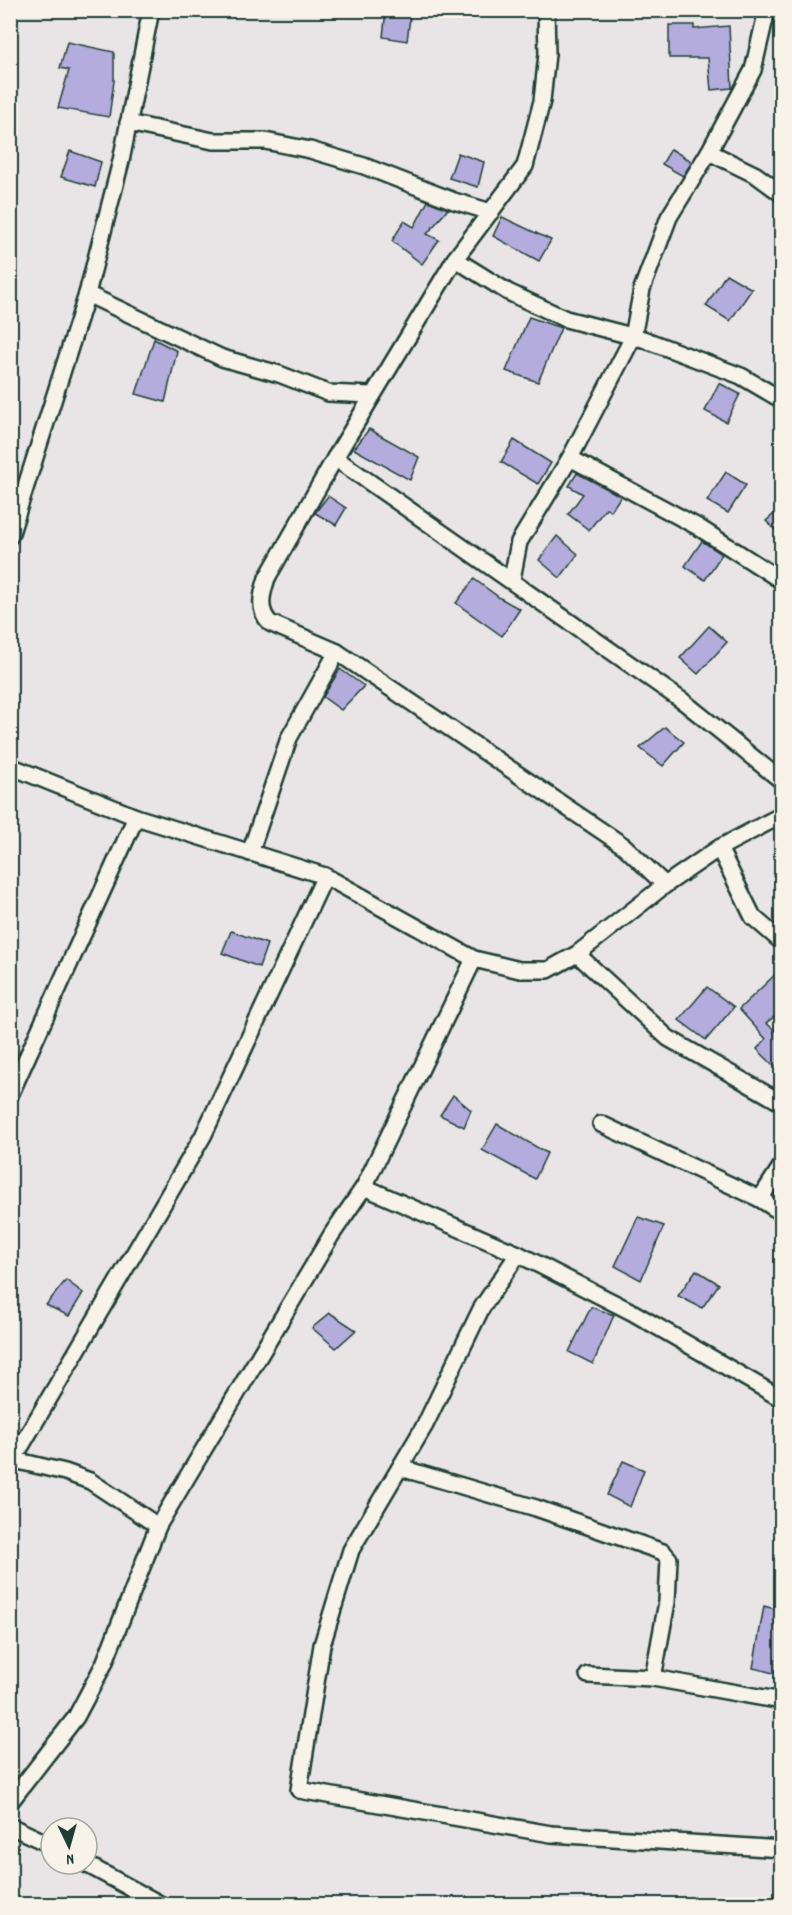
<svg xmlns="http://www.w3.org/2000/svg" width="792" height="1915" font-family="Dekko,sans-serif">
  <style>
    .building { fill: #b3acdd; stroke: #1f3d34; stroke-width: 1.5 }
    .lines { fill: none; stroke-linecap: round; stroke-linejoin: round }
    .street-casing { stroke: #1f3d34; stroke-width: 20 }
    .street { stroke: #f7f3e8; stroke-width: 15 }
  </style>
  <rect width="100%" height="100%" fill="#e9e5e6"/>
  <filter id="ink" filterUnits="userSpaceOnUse"><feTurbulence type="fractalNoise" baseFrequency=".0167" numOctaves="2"/><feDisplacementMap in="SourceGraphic" scale="12" xChannelSelector="R" yChannelSelector="G"/><feConvolveMatrix kernelMatrix="1 2 1 2 8 2 1 2 1" color-interpolation-filters="sRGB"/></filter>
  <g filter="url(#ink)">
    <g class="building">
      <polygon points="386,10 411,10 407,41 383,37"/>
      <polygon points="669,25 694,25 694,29 729,26 732,88 711,90 708,58 669,58"/>
      <polygon points="67,42 114,52 114,81 109,117 58,108 69,70 60,68"/>
      <polygon points="671,149 692,162 683,176 662,164"/>
      <polygon points="70,151 101,162 95,187 61,177"/>
      <polygon points="458,153 484,162 478,187 449,178"/>
      <polygon points="428,201 448,209 427,234 439,240 422,264 392,241 404,221 414,227"/>
      <polygon points="502,217 551,240 539,261 493,236"/>
      <polygon points="726,274 752,289 730,321 706,306"/>
      <polygon points="529,317 561,328 538,382 506,371"/>
      <polygon points="154,339 177,351 165,402 136,394"/>
      <polygon points="719,383 740,394 726,422 705,411"/>
      <polygon points="369,429 419,457 410,480 354,449"/>
      <polygon points="514,440 551,463 538,484 501,462"/>
      <polygon points="726,472 746,485 728,513 707,501"/>
      <polygon points="577,473 621,496 611,511 606,508 589,530 568,514 583,494 569,486"/>
      <polygon points="328,496 346,508 336,525 315,513"/>
      <polygon points="782,507 782,536 766,521"/>
      <polygon points="557,536 578,554 560,578 539,560"/>
      <polygon points="702,541 722,554 705,580 685,566"/>
      <polygon points="474,579 500,598 520,609 502,636 456,603"/>
      <polygon points="709,626 727,642 698,674 680,658"/>
      <polygon points="340,669 364,686 341,710 323,697"/>
      <polygon points="665,727 684,742 663,766 640,748"/>
      <polygon points="231,931 267,944 259,967 222,953"/>
      <polygon points="782,968 782,1011 766,1023 782,1036 782,1059 775,1067 757,1049 766,1039 739,1009"/>
      <polygon points="707,987 734,1007 706,1040 679,1020"/>
      <polygon points="453,1095 471,1110 464,1127 440,1115"/>
      <polygon points="497,1124 547,1153 535,1179 482,1150"/>
      <polygon points="638,1217 664,1226 641,1280 615,1266"/>
      <polygon points="696,1270 719,1284 702,1308 678,1296"/>
      <polygon points="66,1280 83,1293 69,1316 46,1305"/>
      <polygon points="591,1307 614,1315 593,1364 569,1352"/>
      <polygon points="330,1313 356,1330 336,1348 312,1328"/>
      <polygon points="623,1461 644,1470 630,1507 607,1495"/>
      <polygon points="764,1606 782,1611 782,1675 753,1668"/>
    </g>
    <g class="lines">
      <defs>
        <g id="street">
          <polyline points="546,10 547,54 542,101 525,166 455,259 335,458 684,702 782,781"/>
          <polyline points="767,10 753,70 709,152 756,175 782,194"/>
          <polyline points="128,123 213,141 265,141 310,150 364,166 454,201 491,212"/>
          <polyline points="455,259 508,292 566,319 643,339 741,376 782,400"/>
          <polyline points="87,294 222,358 279,374 328,393 371,395"/>
          <path d="M335,458l-68,120c-5,16 -10,31 3,45l67,29 287,194 41,39"/>
          <polyline points="570,458 698,527 782,581"/>
          <polyline points="10,536 87,294 121,161 151,10"/>
          <polyline points="512,579 519,542 570,458 633,337 642,289 669,217 709,152"/>
          <polyline points="10,766 136,817 325,876 474,959 520,970 548,970 577,954 665,885 719,848 782,815"/>
          <polyline points="719,848 753,917 782,942"/>
          <polyline points="250,853 289,738 337,652"/>
          <polyline points="577,954 668,1038 782,1103"/>
          <polyline points="10,1095 136,817"/>
          <polyline points="601,1124 760,1199"/>
          <polyline points="782,1165 760,1199 782,1213"/>
          <polyline points="364,1187 518,1254 632,1312 782,1399"/>
          <polyline points="518,1254 481,1309 425,1425 351,1550 322,1645 299,1790 551,1834 782,1849"/>
          <polyline points="10,1459 65,1472 90,1481 158,1526"/>
          <polyline points="10,1465 203,1136 325,876"/>
          <polyline points="401,1468 536,1508 663,1552 669,1559 667,1602 653,1678 782,1701"/>
          <polyline points="588,1675 653,1678"/>
          <polyline points="10,1802 76,1717 104,1664 158,1526 332,1234 364,1187 474,959"/>
          <polyline points="10,1826 51,1845"/>
          <polyline points="86,1864 160,1904"/>
        </g>
      </defs>
      <use href="#street" class="street-casing"/>
      <use href="#street" class="street"/>
    </g>
  </g>
  <rect width="792" height="1915" fill="none" stroke="#f7f3e8" stroke-width="36"/>
  <rect x="18" y="18" width="756" height="1879" fill="none" stroke="#1f3d34" stroke-width="2" filter="url(#ink)"/>
  <g transform="translate(69 1846) rotate(175)"><circle r="28" fill="#f7f3e8" stroke="#a1aaa0" stroke-width="1.5"/>
  <path d="M0-4.5L10 22L0 15L-10 22Z" fill="#1f3d34"/>
  <text y="-9" font-size="16" font-weight="bold" text-anchor="middle" fill="#1f3d34">N</text>
  </g>
</svg>
